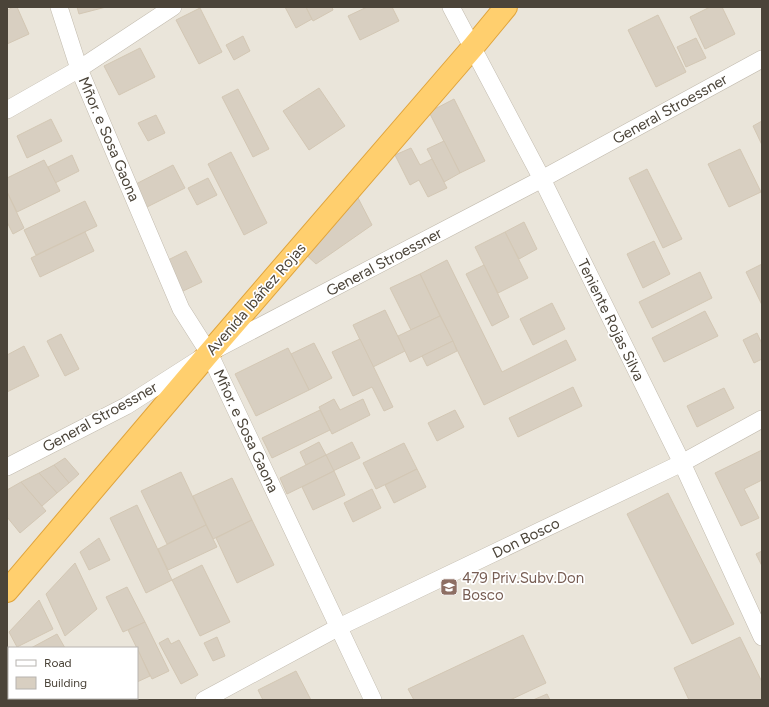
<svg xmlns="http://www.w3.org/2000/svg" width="769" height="707" font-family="Figtree,sans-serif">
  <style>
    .residential { fill: #eae5da; fill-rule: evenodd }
    .building { fill: #d8cfc1; stroke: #d3c7b4 }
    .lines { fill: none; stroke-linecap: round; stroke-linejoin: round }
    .street-casing { stroke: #c2bbae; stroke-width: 18 }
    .highway-casing { stroke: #e0a43c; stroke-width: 24 }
    .street { stroke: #fff; stroke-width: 17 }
    .highway { stroke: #ffcf6e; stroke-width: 22 }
    .labels { text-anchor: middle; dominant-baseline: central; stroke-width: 3.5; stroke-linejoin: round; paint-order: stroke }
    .street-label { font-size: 15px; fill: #4b4439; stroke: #fff }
    .education-label { font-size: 15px; fill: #785e54; stroke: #fff; text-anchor: start }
  </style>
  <rect width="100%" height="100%" fill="#f6f3ec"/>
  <path class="residential" d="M7,7h755v693h-755zM9,648h128v50h-128z"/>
  <g class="building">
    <polygon points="14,7 17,7 29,34 7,44 7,10"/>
    <polygon points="77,7 106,7 79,14"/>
    <polygon points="285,7 306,7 312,19 296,28"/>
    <polygon points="306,7 332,7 333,10 313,21"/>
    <polygon points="367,7 392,7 399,21 360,40 348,16"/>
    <polygon points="710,7 722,7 735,34 705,49 690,17"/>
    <polygon points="200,8 222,52 199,64 176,20"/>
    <polygon points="658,15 686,72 656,87 628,30"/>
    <polygon points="243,36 250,51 234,60 226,45"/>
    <polygon points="696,38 706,58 686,67 677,47"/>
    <polygon points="140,48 155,77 119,95 104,66"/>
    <polygon points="319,88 345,126 309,150 283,111"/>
    <polygon points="238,89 269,149 253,157 222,97"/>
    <polygon points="454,99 485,161 460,173 429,112"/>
    <polygon points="156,115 165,133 148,141 138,123"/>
    <polygon points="51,119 62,141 27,158 17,136"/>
    <polygon points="762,121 762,145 753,126"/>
    <polygon points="444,141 460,173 444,182 427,149"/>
    <polygon points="411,148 420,165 432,159 447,188 428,197 419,180 410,185 395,155"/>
    <polygon points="740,149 761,192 729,207 708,164"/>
    <polygon points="231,152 267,223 244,235 208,164"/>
    <polygon points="72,155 79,171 55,183 48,167"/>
    <polygon points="44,160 60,191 17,212 7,192 7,178"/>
    <polygon points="173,165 185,188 143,209 132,186"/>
    <polygon points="647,169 682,239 663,248 629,178"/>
    <polygon points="208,178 217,195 197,205 188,188"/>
    <polygon points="7,192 24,228 13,234 7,222"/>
    <polygon points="357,196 372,225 316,264 302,251"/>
    <polygon points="85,201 97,226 36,255 24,230"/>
    <polygon points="524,222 537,249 519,259 505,232"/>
    <polygon points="85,232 94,251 40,277 31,258"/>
    <polygon points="505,232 528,278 498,293 475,247"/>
    <polygon points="654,241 670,274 643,288 627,254"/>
    <polygon points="186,251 202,282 179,293 164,262"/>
    <polygon points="447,260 502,372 566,340 576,360 484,405 420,274"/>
    <polygon points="762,264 762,305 746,272"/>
    <polygon points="484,265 509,317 492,326 466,274"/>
    <polygon points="700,272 712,298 652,328 639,302"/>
    <polygon points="420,274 440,316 411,330 390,288"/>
    <polygon points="552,303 565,329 533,345 520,319"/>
    <polygon points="385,310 405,351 373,367 353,325"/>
    <polygon points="705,311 718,336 664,362 652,338"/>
    <polygon points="440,316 453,341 410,362 398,336"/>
    <polygon points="757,333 762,344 762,359 754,363 743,340"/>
    <polygon points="61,334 79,369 65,376 47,341"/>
    <polygon points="360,339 393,407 384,411 372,387 353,396 332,352"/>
    <polygon points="453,341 457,351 427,366 422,356"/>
    <polygon points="314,343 332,378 309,390 291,354"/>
    <polygon points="24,346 39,376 7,392 7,355"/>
    <polygon points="288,348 309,390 256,416 235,374"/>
    <polygon points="573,387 582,406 518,437 509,418"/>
    <polygon points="724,388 734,408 697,427 687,406"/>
    <polygon points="334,399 340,410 363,399 370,415 332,434 319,407"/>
    <polygon points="320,410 330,430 272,458 262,438"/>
    <polygon points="455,410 464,427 437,441 428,423"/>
    <polygon points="319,442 326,455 306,465 300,452"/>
    <polygon points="352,442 360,458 333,471 326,455"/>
    <polygon points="404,443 417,469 376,489 363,463"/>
    <polygon points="762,450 762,480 744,489 759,518 741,526 715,473"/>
    <polygon points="326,455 334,471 287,494 280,478"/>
    <polygon points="65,458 79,474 69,483 54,465"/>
    <polygon points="54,465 69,483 57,493 39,473"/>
    <polygon points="417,469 426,487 394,503 385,485"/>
    <polygon points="334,471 345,495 313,510 302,487"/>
    <polygon points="181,472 206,525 167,544 141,491"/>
    <polygon points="39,473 57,493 42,506 21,482"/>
    <polygon points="232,478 252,520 213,539 193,496"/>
    <polygon points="21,482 46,511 20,533 7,517 7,490"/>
    <polygon points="372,489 381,508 353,522 344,503"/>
    <polygon points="668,493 734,624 692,644 627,514"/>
    <polygon points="137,505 172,580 146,593 110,518"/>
    <polygon points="252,520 274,565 237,583 216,538"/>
    <polygon points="206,525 217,547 168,570 158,549"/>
    <polygon points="99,538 110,560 89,570 80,552"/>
    <polygon points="762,551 762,566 756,554"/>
    <polygon points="75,563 97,609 65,636 46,594"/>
    <polygon points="202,565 230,622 200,636 172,580"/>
    <polygon points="127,587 145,622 123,632 106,597"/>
    <polygon points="39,600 53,629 17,647 9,632"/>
    <polygon points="145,622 169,671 152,679 128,630"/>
    <polygon points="57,634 65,648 31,648"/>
    <polygon points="523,635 546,683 510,700 414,700 408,689"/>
    <polygon points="217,637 225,656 213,661 204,643"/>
    <polygon points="740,637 762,682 762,700 689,700 674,668"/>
    <polygon points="168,638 171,644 179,640 198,675 181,684 159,643"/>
    <polygon points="138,650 150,676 137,682 137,651"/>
    <polygon points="9,660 9,696 7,697 7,661"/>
    <polygon points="296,671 311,700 263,700 258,690"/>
    <polygon points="547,694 550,700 533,700"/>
    <polygon points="8,698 48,698 45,700 9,700"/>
    <polygon points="48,698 65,698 66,700 49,700"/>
    <polygon points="75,698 86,698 87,700 71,700"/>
    <polygon points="95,698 121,698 122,699 91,700"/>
  </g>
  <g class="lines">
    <defs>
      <g id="street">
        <polyline points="59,7 79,69 181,309 209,353 373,700"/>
        <polyline points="451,7 542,179 682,463 762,637"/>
        <polyline points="7,110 79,69 173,7"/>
        <polyline points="7,467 126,406 209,353 542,179 762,59"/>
        <polyline points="204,700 339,627 682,463 762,419"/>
      </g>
      <polyline id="highway" points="7,591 209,353 473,47 506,7"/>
    </defs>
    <use href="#street" class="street-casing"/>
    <use href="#highway" class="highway-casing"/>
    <use href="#street" class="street"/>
    <use href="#highway" class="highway"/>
  </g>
  <defs>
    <symbol id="school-square" viewBox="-11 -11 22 22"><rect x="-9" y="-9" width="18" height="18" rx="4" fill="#8d6e63" stroke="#fff"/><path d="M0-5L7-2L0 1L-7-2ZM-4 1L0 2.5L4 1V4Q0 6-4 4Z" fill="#fff"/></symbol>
  </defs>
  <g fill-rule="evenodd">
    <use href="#school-square" x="439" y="577" width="20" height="20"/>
  </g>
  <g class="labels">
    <g class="street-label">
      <text transform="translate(670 109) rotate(-29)">General Stroessner</text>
      <text transform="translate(109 139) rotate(67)">Mñor. e Sosa Gaona</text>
      <text transform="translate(384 262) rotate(-28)">General Stroessner</text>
      <text transform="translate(256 299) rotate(-49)">Avenida Ibáñez Rojas</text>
      <text transform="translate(611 320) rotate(64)">Teniente Rojas Silva</text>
      <text transform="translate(100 417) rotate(-29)">General Stroessner</text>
      <text transform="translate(246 431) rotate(65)">Mñor. e Sosa Gaona</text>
      <text transform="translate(526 538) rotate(-26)">Don Bosco</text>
    </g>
    <g class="education-label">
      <text x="462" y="578">479 Priv.Subv.Don<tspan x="462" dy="17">Bosco</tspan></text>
    </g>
  </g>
  <rect width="769" height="707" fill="none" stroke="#4b4439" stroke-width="16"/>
  <rect x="8" y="647" width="130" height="52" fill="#ffffff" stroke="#b7b4b0"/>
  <rect x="16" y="660" width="20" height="6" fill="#ffffff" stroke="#b7b4b0"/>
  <text x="44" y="667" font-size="12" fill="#4b4439">Road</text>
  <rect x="16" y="677" width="20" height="12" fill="#d8cfc1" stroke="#b7b4b0"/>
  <text x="44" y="687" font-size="12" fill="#4b4439">Building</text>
</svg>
